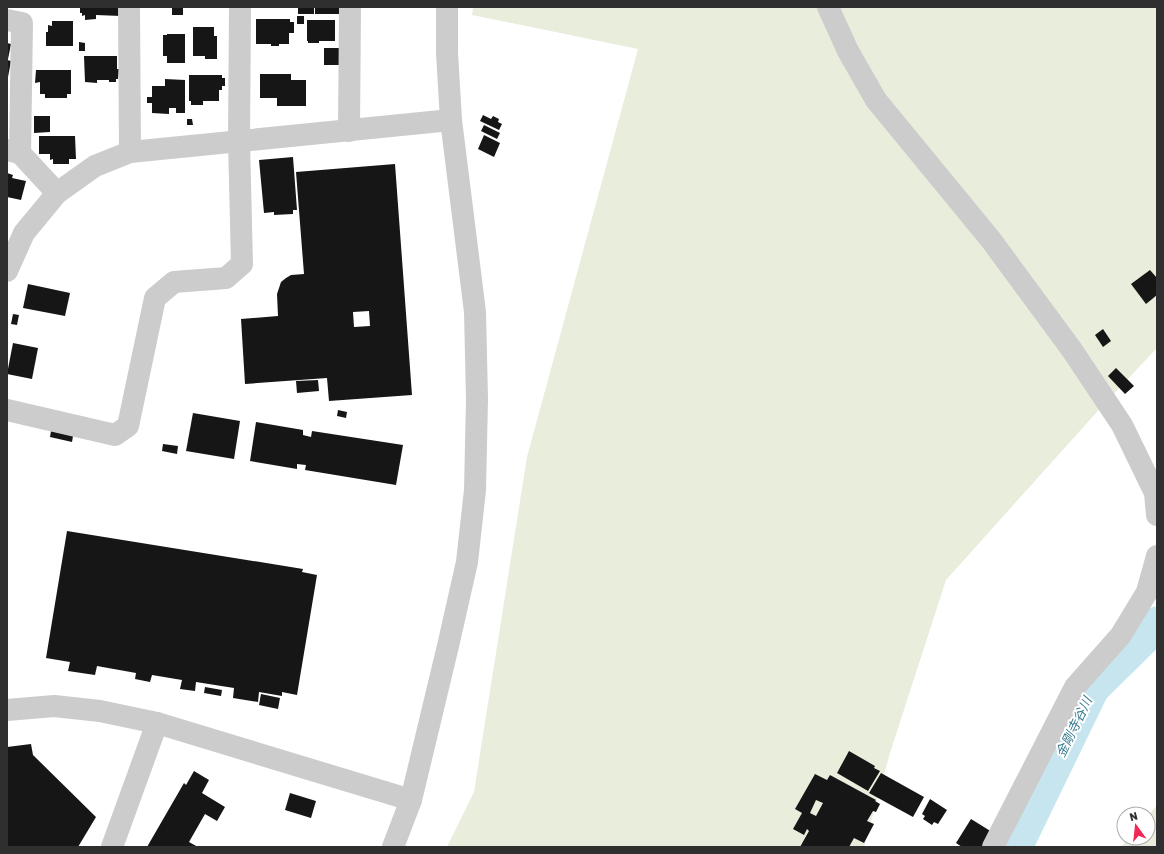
<svg xmlns="http://www.w3.org/2000/svg" width="1164" height="854" font-family="Rubik,'Noto Sans JP',sans-serif">
  <style>
    .green { fill: #e8eddc }
    .lines { fill: none; stroke-linecap: round; stroke-linejoin: round }
    .river { stroke: #c7e5ee; stroke-width: 35 }
    .building { fill: #161616; fill-rule: evenodd }
    .minor { stroke: #ccc; stroke-width: 22 }
    .labels { text-anchor: middle; dominant-baseline: central; stroke-width: 4; stroke-linejoin: round; paint-order: stroke }
    .water-label { font-size: 13px; font-style: italic; fill: #367a8f; stroke: #fff }
  </style>
  <rect width="100%" height="100%" fill="#fff"/>
  <g class="green">
    <polygon points="473,7 1157,7 1157,348 1105,403 946,580 890,753 864,847 447,847 474,792 527,457 638,49 472,15"/>
    <polygon points="1157,805 1157,847 1121,847 1129,838 1148,838 1148,816"/>
  </g>
  <g class="lines">
    <polyline class="river" points="1015,847 1092,688 1157,624"/>
  </g>
  <g class="building">
    <polygon points="80,7 121,7 121,16 96,15 96,19 85,20 85,15 82,16 82,13 80,13"/>
    <rect x="172" y="7" width="11" height="8"/>
    <rect x="298" y="7" width="16" height="7"/>
    <rect x="315" y="7" width="25" height="7"/>
    <rect x="297" y="16" width="7" height="8"/>
    <polygon points="256,19 290,19 290,22 294,22 294,33 289,33 289,44 279,44 279,46 271,46 271,44 256,44"/>
    <polygon points="307,20 335,20 335,41 319,41 319,43 308,43 308,41 307,41"/>
    <polygon points="52,21 73,21 73,46 46,46 46,32 48,32 48,25 52,26"/>
    <polygon points="193,27 214,27 214,36 217,36 217,59 205,59 205,56 193,56"/>
    <polygon points="167,34 185,34 185,63 167,63 167,56 163,56 163,35 167,35"/>
    <polygon points="79,42 85,43 85,51 79,51"/>
    <polygon points="7,43 11,44 8,59 7,59"/>
    <polygon points="324,48 340,48 339,65 324,65"/>
    <polygon points="84,56 117,56 117,69 119,69 118,79 116,79 116,82 109,82 109,80 97,80 97,83 85,82"/>
    <polygon points="7,60 11,61 8,77 7,77"/>
    <polygon points="36,70 71,70 71,94 67,94 67,98 45,98 45,94 40,94 40,82 35,83"/>
    <polygon points="260,74 291,74 291,80 306,80 306,106 277,106 277,98 260,98"/>
    <polygon points="189,75 222,75 222,78 225,78 225,86 222,86 222,90 219,90 219,101 203,101 203,105 191,105 191,101 189,101"/>
    <polygon points="165,79 185,80 185,113 176,113 176,108 169,108 169,114 152,113 152,103 147,103 147,97 152,97 152,86 165,86"/>
    <polygon points="483,115 491,119 493,116 499,119 498,122 502,124 499,130 480,121"/>
    <polygon points="34,116 50,116 50,132 34,133"/>
    <polygon points="187,119 192,119 193,125 187,125"/>
    <polygon points="484,125 500,133 497,139 481,131"/>
    <polygon points="484,135 500,143 494,157 478,149"/>
    <polygon points="39,136 75,136 76,159 69,159 69,164 53,164 53,159 50,160 50,154 39,154"/>
    <polygon points="293,157 297,210 293,210 293,214 274,215 274,212 264,213 259,160"/>
    <path d="M395,164l17,231 -83,6 -2,-23 -82,6 -4,-65 37,-3 -1,-22 4,-12 5,-4 5,-3 13,-1 -8,-102zM369,311l1,15 -16,1 -1,-15z"/>
    <polygon points="7,173 13,175 12,178 26,181 21,200 7,197"/>
    <polygon points="1150,270 1157,278 1157,295 1146,304 1131,284"/>
    <polygon points="28,284 70,293 65,316 23,308"/>
    <polygon points="13,314 19,315 17,325 11,324"/>
    <polygon points="1103,329 1111,341 1103,347 1095,335"/>
    <polygon points="13,343 38,348 32,379 7,374"/>
    <polygon points="1116,368 1134,386 1125,394 1108,376"/>
    <polygon points="318,380 319,391 297,393 296,381"/>
    <polygon points="338,410 347,412 346,418 337,416"/>
    <polygon points="193,413 240,421 234,459 186,451"/>
    <polygon points="256,422 303,430 303,435 311,437 312,431 403,445 396,485 305,470 306,465 297,464 297,469 250,461"/>
    <polygon points="51,431 73,436 72,442 50,437"/>
    <polygon points="163,444 178,446 177,454 162,451"/>
    <polygon points="67,531 303,569 302,572 317,575 297,695 282,692 282,696 259,692 258,702 233,698 234,688 196,682 195,691 180,689 182,680 152,675 150,682 135,679 136,673 97,666 95,675 68,671 70,662 46,658"/>
    <polygon points="205,687 222,690 221,696 204,693"/>
    <polygon points="261,694 280,698 278,709 259,705"/>
    <polygon points="31,744 33,755 96,817 78,847 7,847 7,747"/>
    <polygon points="849,751 875,766 874,768 880,771 868,791 837,773"/>
    <polygon points="194,771 209,780 202,793 225,807 217,821 205,814 189,842 198,847 147,847 184,783 186,785"/>
    <polygon points="881,773 924,797 913,817 869,793"/>
    <path d="M815,774l12,6 3,-5 46,25 -1,1 5,3 -4,8 -3,-1 -6,10 7,3 -10,19 -10,-5 -5,9h-49l9,-16 -2,-2 -3,6 -11,-6 9,-16 -7,-4zM816,800l7,3 -7,13 -6,-3z"/>
    <polygon points="290,793 316,801 311,818 285,810"/>
    <polygon points="930,799 947,810 938,824 934,822 932,825 923,819 925,816 922,814"/>
    <polygon points="971,819 992,832 982,847 962,847 956,843"/>
  </g>
  <g class="lines">
    <g class="minor">
      <polyline points="129,7 130,152"/>
      <polyline points="828,7 848,51 876,100 991,240 1072,350 1122,425 1155,493 1157,515"/>
      <polyline points="7,20 22,23 20,153"/>
      <polyline points="349,131 350,7"/>
      <polyline points="7,150 20,153 57,193"/>
      <polyline points="7,271 24,233 57,193 95,166 130,152 451,120"/>
      <polyline points="7,410 115,435 128,426 155,298 174,282 226,278 242,264 239,141 240,7"/>
      <polyline points="7,710 54,706 100,711 157,723 411,800"/>
      <polyline points="112,847 157,723"/>
      <polyline points="393,847 411,800 448,646 467,562 475,490 477,399 475,312 451,120 447,53 447,7"/>
      <polyline points="993,847 1075,687 1121,635 1147,592 1157,556"/>
    </g>
  </g>
  <g class="labels">
    <g class="water-label">
      <text transform="translate(1074 727) rotate(-64)">金剛寺谷川</text>
    </g>
  </g>
  <rect width="1164" height="854" fill="none" stroke="#2f2f2f" stroke-width="16"/>
  <g transform="translate(1136 826) rotate(345)"><circle r="19" fill="#ffffff" stroke="#acacac"/>
  <path d="M0-3L7 15L0 10L-7 15Z" fill="#ef2856"/>
  <text y="-6" font-size="11" font-weight="bold" text-anchor="middle" fill="#2f2f2f">N</text>
  </g>
</svg>
